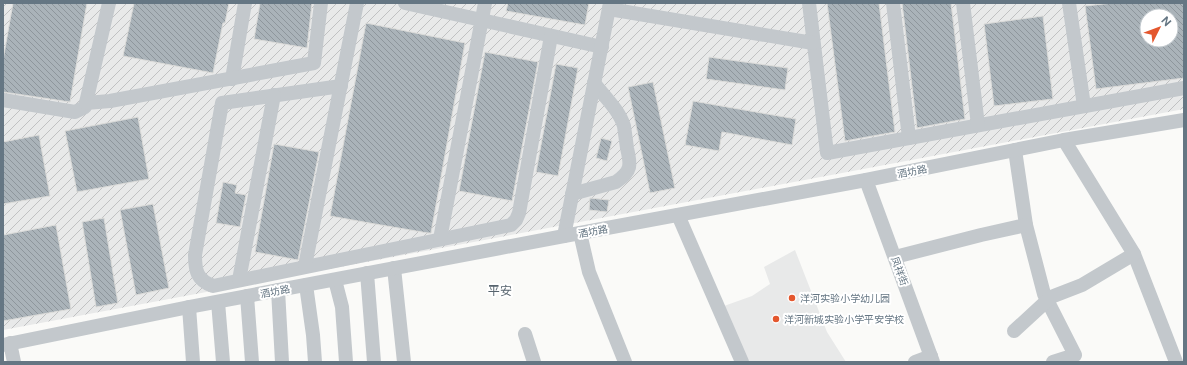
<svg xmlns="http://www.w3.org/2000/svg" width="1187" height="365" font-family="'Public Sans','Noto Sans SC',sans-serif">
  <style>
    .built { fill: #e8e9e9 }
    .industrial { fill: url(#industrial-furrows); fill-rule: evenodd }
    .building { fill: url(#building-back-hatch); stroke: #dcdcda; fill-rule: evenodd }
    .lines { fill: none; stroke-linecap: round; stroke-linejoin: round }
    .minor { stroke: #c3c8cc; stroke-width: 14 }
    .poi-dot { fill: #e4572e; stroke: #fff; stroke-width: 1.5 }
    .labels { text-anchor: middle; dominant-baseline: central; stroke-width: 4; stroke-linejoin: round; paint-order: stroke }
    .street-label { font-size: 10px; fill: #657683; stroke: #fff }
    .poi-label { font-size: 10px; fill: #657683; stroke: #fff; text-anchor: start }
    .quarter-label { font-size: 12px; fill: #57646e; stroke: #fff }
  </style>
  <defs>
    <pattern id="industrial-furrows" width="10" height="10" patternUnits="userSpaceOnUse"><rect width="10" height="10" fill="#e8e9e9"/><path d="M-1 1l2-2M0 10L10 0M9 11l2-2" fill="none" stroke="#c0c1c2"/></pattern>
    <pattern id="building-back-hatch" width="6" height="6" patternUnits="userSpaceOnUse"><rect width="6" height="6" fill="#aab3b9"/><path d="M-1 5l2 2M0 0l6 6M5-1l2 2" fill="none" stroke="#8e969c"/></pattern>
  </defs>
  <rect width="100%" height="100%" fill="#fafaf8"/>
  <polygon class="built" points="795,250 827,332 846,362 748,362 724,306 752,296 770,284 764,267"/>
  <path class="industrial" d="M3,3h1181v106l-1181,221zM1147,16h24v24h-24z"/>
  <g class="building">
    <polygon points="13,3 87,3 70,102 3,92 3,60"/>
    <polygon points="134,3 229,3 225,23 223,23 213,73 123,56"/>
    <polygon points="260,3 312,3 307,48 254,39"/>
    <polygon points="508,3 589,3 585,25 506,11"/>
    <polygon points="827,3 879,3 895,132 845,141"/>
    <polygon points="902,3 951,3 965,119 917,128"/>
    <path d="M1113,3h71v75l-88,11 -11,-83zM1147,16h24v24h-24z"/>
    <polygon points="1043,16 1053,99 994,106 984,24"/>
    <polygon points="366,23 465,43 431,233 428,233 375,224 330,216"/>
    <polygon points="485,52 538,62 512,201 459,191"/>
    <polygon points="709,57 788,68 785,90 706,79"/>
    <polygon points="556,64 578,68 558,176 536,172"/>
    <polygon points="653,82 675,188 650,193 628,87"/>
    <polygon points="693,101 796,119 792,145 722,132 719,151 685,145"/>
    <polygon points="138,117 149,179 77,192 65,131"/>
    <polygon points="39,135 50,196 3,204 3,142"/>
    <polygon points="601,138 612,141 607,161 596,158"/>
    <polygon points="274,144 319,152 298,260 255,252"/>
    <polygon points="223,182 237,185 235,193 246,195 240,227 216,223"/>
    <polygon points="590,198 609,200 607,212 589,210"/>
    <polygon points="153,204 169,288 136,295 120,210"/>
    <polygon points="104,218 118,303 96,307 82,222"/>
    <polygon points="56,225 71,309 3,321 3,235"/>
  </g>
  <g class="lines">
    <g class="minor">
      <polyline points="405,3 602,47"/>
      <polyline points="809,3 827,153 1184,88"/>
      <polyline points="893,3 909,138"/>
      <polyline points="963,3 978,125"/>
      <polyline points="1069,3 1084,106"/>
      <polyline points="609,9 813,43"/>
      <polyline points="232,79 245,3"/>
      <path d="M341,86l-119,17 -27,152c0,16 2,25 18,31l298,-61 5,-5 3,-7 32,-177"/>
      <polyline points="3,100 75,112 85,107 109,3"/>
      <polyline points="86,103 110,101 314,63 321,3"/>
      <polyline points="1064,140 1134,254 1176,362"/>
      <polyline points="1015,150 1026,225 1044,294 1075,355 1053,362"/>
      <polyline points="866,180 933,362"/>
      <path d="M572,194l44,-12c16,-11 15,-17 11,-34 -1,-7 -2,-15 -3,-22 -5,-16 -20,-30 -30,-43"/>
      <polyline points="678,215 742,362"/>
      <polyline points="580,233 589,272 625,362"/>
      <polyline points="564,236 610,3"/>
      <polyline points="440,239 485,3"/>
      <polyline points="895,257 981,235 1026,225"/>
      <polyline points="305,266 357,3"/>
      <polyline points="394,268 404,362"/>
      <polyline points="367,273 374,362"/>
      <polyline points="239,280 274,95"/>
      <polyline points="335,280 342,307 346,362"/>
      <polyline points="306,285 313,335 315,362"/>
      <polyline points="278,290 282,362"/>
      <polyline points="247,296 252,362"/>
      <polyline points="218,302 223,362"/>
      <polyline points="189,307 193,362"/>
      <polyline points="1014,331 1051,297 1082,285 1134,254"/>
      <polyline points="525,334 534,362"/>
      <polyline points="10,343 14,362"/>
      <polyline points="3,345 189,307 580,233 866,180 1064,140 1184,120"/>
      <polyline points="915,362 931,356"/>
    </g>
  </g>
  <g class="poi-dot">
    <circle cx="792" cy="298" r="4"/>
    <circle cx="776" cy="319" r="4"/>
  </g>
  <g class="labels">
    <g class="street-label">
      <text transform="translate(912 171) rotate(-11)">酒坊路</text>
      <text transform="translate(593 231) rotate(-10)">酒坊路</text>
      <text transform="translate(900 271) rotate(70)">凤祥街</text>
      <text transform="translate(275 291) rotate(-11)">酒坊路</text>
    </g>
    <g class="poi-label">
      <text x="800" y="298">洋河实验小学幼儿园</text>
      <text x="784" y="319">洋河新城实验小学平安学校</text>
    </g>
    <g class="quarter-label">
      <text x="500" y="291">平安</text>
    </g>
  </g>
  <rect width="1187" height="365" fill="none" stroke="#657683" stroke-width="8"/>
  <g transform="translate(1159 28) rotate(48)"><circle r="19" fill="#ffffff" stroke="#c1c8cd"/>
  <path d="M0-3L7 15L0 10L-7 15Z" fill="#e4572e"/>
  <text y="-6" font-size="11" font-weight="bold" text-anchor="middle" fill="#657683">N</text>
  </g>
</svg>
